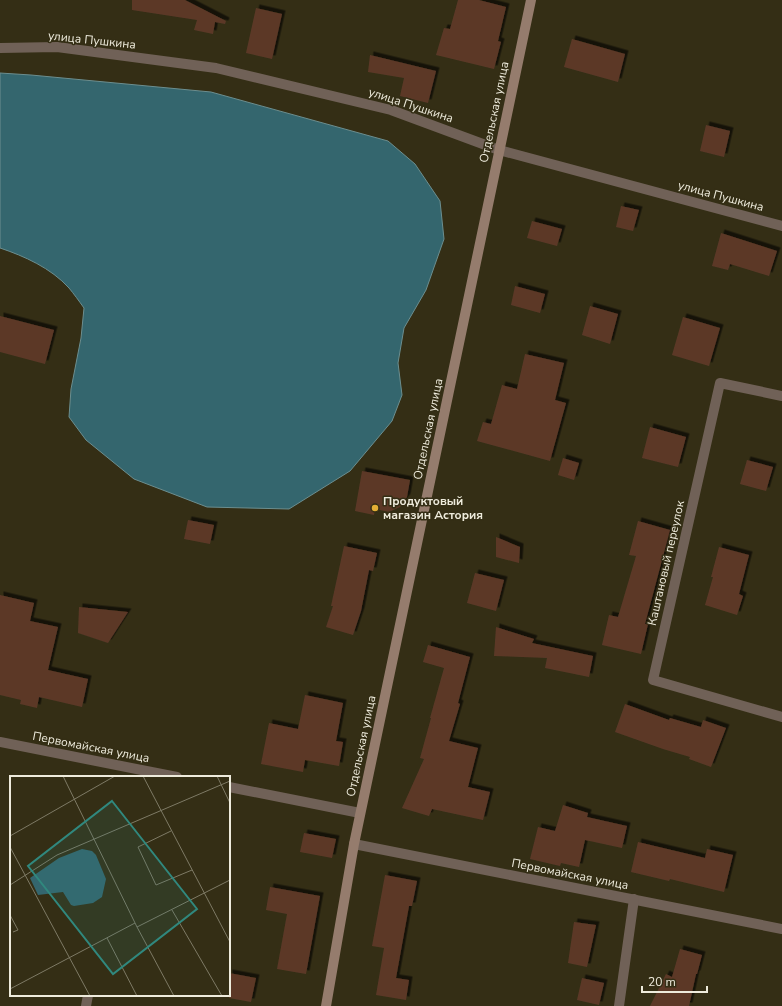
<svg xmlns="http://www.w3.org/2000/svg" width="782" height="1006" font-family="'Nunito Sans',sans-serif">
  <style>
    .water { fill: #34666e; stroke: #6c8e8f }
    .building { fill: #5b3928; filter: url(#shadow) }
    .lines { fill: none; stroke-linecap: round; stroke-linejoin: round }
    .street { stroke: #706157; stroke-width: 10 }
    .secondary { stroke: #957c6d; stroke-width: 10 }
    .poi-dot { fill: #e3ae35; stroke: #342e15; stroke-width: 1.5 }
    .labels { text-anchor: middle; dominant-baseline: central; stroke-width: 3; stroke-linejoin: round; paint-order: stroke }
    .street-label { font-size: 12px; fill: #eeebdc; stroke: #342e15 }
    .poi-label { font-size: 12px; font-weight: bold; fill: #eeebdc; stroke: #342e15; text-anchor: start }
    .inset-road { fill: none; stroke: #7e7a65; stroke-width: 1 }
    .view { fill: #30887e; fill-opacity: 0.15; stroke: #30887e; stroke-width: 2 }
    .inset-edge { fill: none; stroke: #eeebdc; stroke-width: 2 }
  </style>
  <defs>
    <filter id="shadow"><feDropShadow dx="3.5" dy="-3.5" stdDeviation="0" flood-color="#0009"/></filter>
  </defs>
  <rect width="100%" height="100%" fill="#342e15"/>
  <path class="water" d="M0,73l31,2 180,17 177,49 27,23 25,37 4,38 -18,51 -22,38 -6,35 4,32 -10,26 -42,50 -61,38 -82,-2 -73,-28 -48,-39 -17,-23 2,-28 10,-51 3,-30c-5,-7 -10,-14 -15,-20 -18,-20 -45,-32 -69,-40z"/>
  <g class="building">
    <polygon points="132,0 185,0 226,21 225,24 215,22 213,34 194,30 197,20 132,10"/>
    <polygon points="458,0 479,0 506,7 498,41 501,42 494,69 436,55 444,28 450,29"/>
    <polygon points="256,8 282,14 272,59 246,53"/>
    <polygon points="572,39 625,54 618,82 564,67"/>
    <polygon points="370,55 436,71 428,103 400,96 404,78 368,72"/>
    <polygon points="706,125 730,131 724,157 700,151"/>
    <polygon points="621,206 639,210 633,231 616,227"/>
    <polygon points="532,221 562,229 557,246 527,238"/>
    <polygon points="721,233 777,251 769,276 730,264 728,270 712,266"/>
    <polygon points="515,286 545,294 540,313 511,305"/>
    <polygon points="590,306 618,314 610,344 582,335"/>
    <polygon points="0,316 54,330 45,364 0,352"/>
    <polygon points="683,317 720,328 709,366 672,355"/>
    <polygon points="525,354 564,363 555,400 566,403 550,461 477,441 483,422 491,424 502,385 517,389"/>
    <polygon points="650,427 686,437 678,467 642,458"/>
    <polygon points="563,458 579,463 574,480 558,475"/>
    <polygon points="747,460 773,467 766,491 740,484"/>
    <polygon points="362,471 410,480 407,497 400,507 389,512 375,509 374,515 355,511"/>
    <polygon points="188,520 214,525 210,544 184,539"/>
    <polygon points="638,521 670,530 645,624 648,624 641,654 602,645 609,615 618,617 636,556 629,555"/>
    <polygon points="496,537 520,547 519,563 496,557"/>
    <polygon points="344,546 377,553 373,571 369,570 361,611 353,635 326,627 333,606 331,606"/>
    <polygon points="719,547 749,555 739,594 743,596 737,615 705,605 713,577 711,577"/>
    <polygon points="475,573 504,580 496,611 467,603"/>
    <polygon points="0,595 34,603 30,621 58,627 48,670 88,679 82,707 39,697 37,708 20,704 21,700 0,695"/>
    <polygon points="79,607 128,612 108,643 78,633"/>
    <polygon points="496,627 534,639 532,643 593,656 589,677 545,668 547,658 494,656"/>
    <polygon points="428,645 470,657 458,703 460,704 449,741 478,748 468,787 490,792 483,820 432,809 429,816 402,808 424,759 420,758 431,718 430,718 444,668 423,662"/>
    <polygon points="305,695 343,703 336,741 343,742 339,766 305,760 303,772 261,764 269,723 298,729"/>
    <polygon points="625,704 669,720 670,718 701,727 703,720 726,728 711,767 689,759 690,757 663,749 615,732"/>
    <polygon points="563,805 588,813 587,817 627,826 622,848 585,840 579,867 561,863 560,866 530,859 538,827 555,831"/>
    <polygon points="304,833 336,839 332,858 300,852"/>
    <polygon points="638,842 705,858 707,849 733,855 724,892 670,879 669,881 631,872"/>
    <polygon points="385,875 417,881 412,906 409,906 396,978 409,980 406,1000 376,995 384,948 372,946"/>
    <polygon points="270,887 320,896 306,974 277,969 287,914 266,910"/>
    <polygon points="574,922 596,925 587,967 568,963"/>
    <polygon points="680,949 702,955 697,974 696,974 689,1006 650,1006 666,974 672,977"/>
    <polygon points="229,973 256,978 251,1002 229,998"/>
    <polygon points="582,978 604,983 599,1005 577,1000"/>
  </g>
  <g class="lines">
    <g class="street">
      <polyline points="0,48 57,47 216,68 391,110 499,150 782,226"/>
      <polyline points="782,396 720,383 653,680 782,717"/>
      <polyline points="0,742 177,777"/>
      <polyline points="229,787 360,813"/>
      <polyline points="354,844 782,929"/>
      <polyline points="86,1006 88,995"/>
      <polyline points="619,1006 634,899"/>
    </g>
    <polyline class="secondary" points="326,1006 354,844 531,0"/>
  </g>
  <circle class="poi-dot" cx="375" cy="508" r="4"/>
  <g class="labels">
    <g class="street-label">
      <text transform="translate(92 40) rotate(6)">улица Пушкина</text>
      <text transform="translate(411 105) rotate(18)">улица Пушкина</text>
      <text transform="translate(494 112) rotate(-78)">Отдельская улица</text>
      <text transform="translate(721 196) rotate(15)">улица Пушкина</text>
      <text transform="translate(428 429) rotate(-78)">Отдельская улица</text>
      <text transform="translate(666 563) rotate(-77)">Каштановый переулок</text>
      <text transform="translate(361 746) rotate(-78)">Отдельская улица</text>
      <text transform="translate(91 747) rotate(11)">Первомайская улица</text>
      <text transform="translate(570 874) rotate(11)">Первомайская улица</text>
    </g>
    <g class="poi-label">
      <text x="383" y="501">Продуктовый<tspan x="383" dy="14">магазин Астория</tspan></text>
    </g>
  </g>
  <g transform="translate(10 776)">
    <rect width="220" height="220" fill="#342e15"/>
    <path d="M72,73l10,2 4,4 10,24 -4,18 -9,6 -19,3 -3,-1 -8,-13 -25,3 -8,-17 29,-20z" fill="#34666e"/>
    <path class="inset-road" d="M53,0l74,151 37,69M133,0l87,166M207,0l13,27M161,55l-33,16 18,38 36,-15M0,60l105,-60M0,71l80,149M0,109l47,-30 173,-74M162,134l50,86M0,139l8,15 -5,2M127,151l93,-47M97,162l30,58M0,213l125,-66"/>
    <path class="view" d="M102,25l85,108 -84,65 -85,-108z"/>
    <rect width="220" height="220" class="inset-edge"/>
  </g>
  <path d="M642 986v6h65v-6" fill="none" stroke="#eeebdc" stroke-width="2"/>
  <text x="648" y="986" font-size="12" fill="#eeebdc" stroke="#342e15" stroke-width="3" paint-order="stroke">20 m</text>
</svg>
